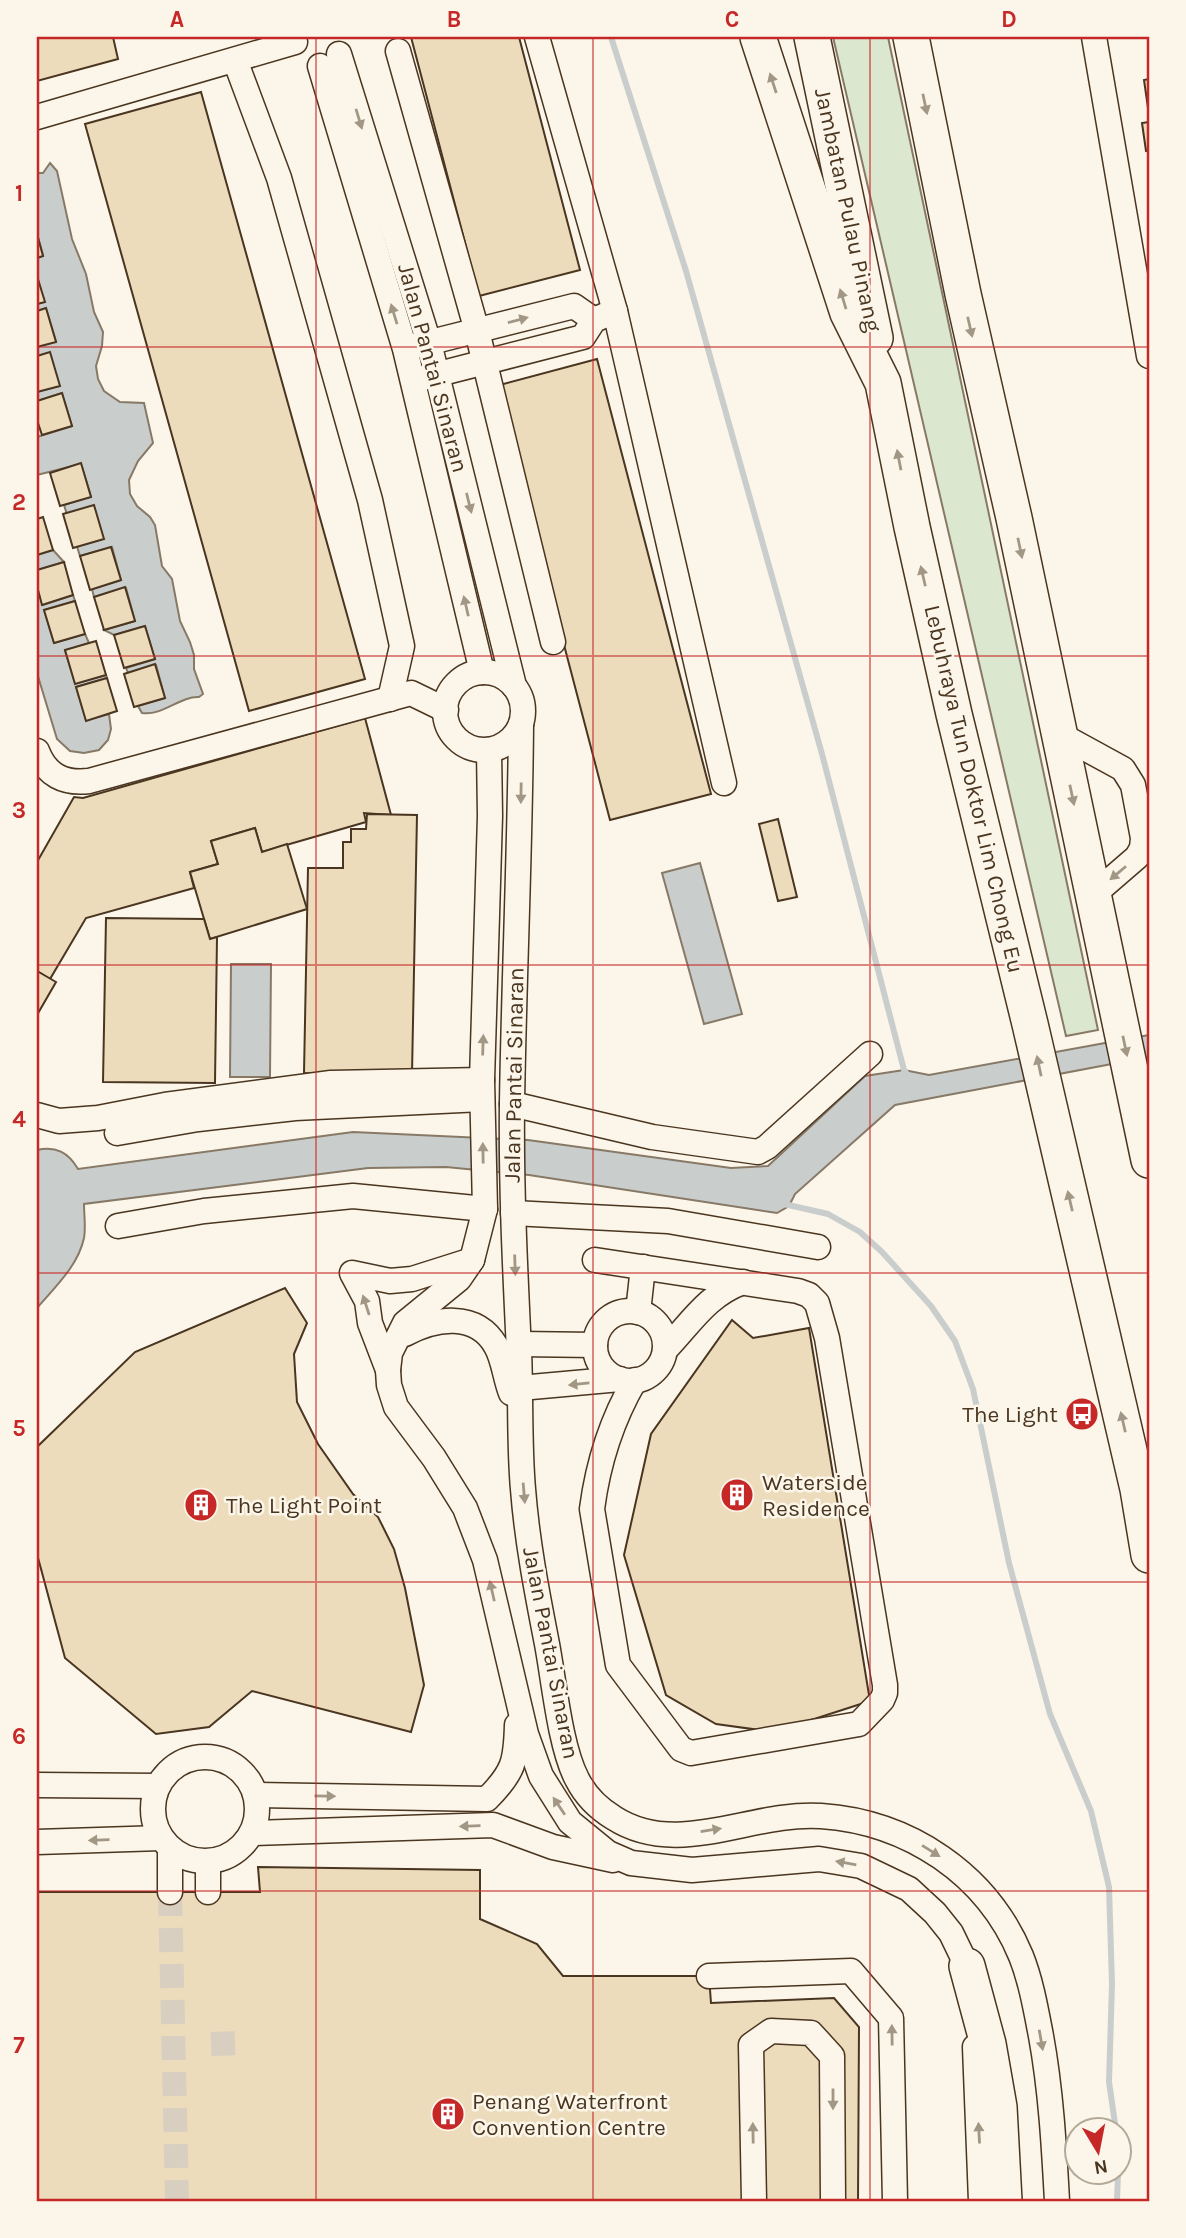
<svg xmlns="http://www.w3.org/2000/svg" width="1186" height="2238" font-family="Karla,sans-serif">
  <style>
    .green { fill: #dce7d0; stroke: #887966; stroke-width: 2 }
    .water { fill: #c9cecd; stroke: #887966; stroke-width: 2 }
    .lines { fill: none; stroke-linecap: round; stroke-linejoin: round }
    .stream { stroke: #c9cecd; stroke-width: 6 }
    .building { fill: #ecdcbc; stroke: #4a3520; stroke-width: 2 }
    .minor-tunnel { stroke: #d8cfc1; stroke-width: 24; stroke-dasharray: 24 12; stroke-linecap: butt }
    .minor-casing { stroke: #4a3520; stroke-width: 27 }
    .highway-casing { stroke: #4a3520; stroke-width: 38 }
    .minor { stroke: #fbf6e9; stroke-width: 24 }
    .highway { stroke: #fbf6e9; stroke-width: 35 }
    .oneway { fill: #a29684 }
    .grid { fill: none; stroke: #c62828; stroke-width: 2; stroke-opacity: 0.55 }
    .labels { text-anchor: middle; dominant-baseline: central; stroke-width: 5; stroke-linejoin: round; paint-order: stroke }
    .street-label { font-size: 23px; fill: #4a3520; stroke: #fbf6e9 }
    .poi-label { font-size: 23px; fill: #4a3520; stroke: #fbf6e9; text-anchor: start }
    .neatline { fill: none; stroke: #c62828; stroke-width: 2.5 }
    .grid-label { font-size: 23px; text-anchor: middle; font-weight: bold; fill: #c62828 }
  </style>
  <rect width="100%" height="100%" fill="#fbf6e9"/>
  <polygon class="green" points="833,37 888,37 1098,1030 1066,1036"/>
  <g class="water">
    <path d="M50,163l7,8 15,68 14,35 8,38 9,20 -1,14 -6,20 2,13 6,12 16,11 24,1 9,40 -15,18 -9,19 1,14 7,12 13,11 5,8 7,41 10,13 8,42 10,21 4,13v14l9,25 -4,3c-19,-1 -36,19 -57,16l-4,-7 27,-8 -9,-33 -28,8 -2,-5 29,-9 -10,-33 -31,9 -10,-5 31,-9 -9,-33 -32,9 -2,-8 29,-9 -9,-33 -32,9 -16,-51 27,-9 -10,-32 -44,11v-38l35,-11 -10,-33 -25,8v-9l22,-6 -9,-33 -13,3v-9l19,-6 -10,-33 -9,3v-7l7,-2 -7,-26v-18l6,-3 -6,-21v-61h6z"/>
    <polygon points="53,550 64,562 37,570 37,555"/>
    <polygon points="37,586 43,605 73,595 75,601 44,610 54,643 85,634 89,643 65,651 75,683 106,675 107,678 76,687 86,720 109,714 111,729 108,740 99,750 84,753 70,751 57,739 37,673"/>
    <polygon points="700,863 742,1014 704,1024 662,873"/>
    <polygon points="231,964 271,964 270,1077 230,1077"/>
    <path d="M1149,1035v22l-254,48 -100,89 -6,12 -12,7 -248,-38 -83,-8 -78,1 -284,36c0,12 2,23 0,34 -6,28 -29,49 -47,70v-158c19,-4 31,2 41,19l275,-37 175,8 203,28 37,-2 97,-90 39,-6 25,5z"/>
  </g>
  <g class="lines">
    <g class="stream">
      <polyline points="611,37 686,271 822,754 904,1070 908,1076"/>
      <polyline points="784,1204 828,1214 860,1232 882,1252 931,1306 955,1341 973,1389 1009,1563 1050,1714 1091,1811 1109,1887 1112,1984 1109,2082 1116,2130"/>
      <polyline points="1117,2201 1118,2172"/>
    </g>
  </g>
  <g class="building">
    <polygon points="37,37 113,37 118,59 37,81"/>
    <polygon points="411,37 519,37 580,270 479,296"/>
    <polygon points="1149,79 1149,108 1148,108 1144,80"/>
    <polygon points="201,92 365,679 249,711 85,124"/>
    <polygon points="1149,122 1149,150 1146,151 1142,123"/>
    <polygon points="37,234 43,256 37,258"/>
    <polygon points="37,276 45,302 37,304"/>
    <polygon points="46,308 56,342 37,347 37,311"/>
    <polygon points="50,352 60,386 37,392 37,356"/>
    <polygon points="597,359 711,794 610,820 496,386"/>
    <polygon points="62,393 72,426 42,435 37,420 37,401"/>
    <polygon points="81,463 91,497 60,506 50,473"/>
    <polygon points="94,505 104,539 73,548 63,514"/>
    <polygon points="43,517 53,550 37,555 37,519"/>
    <polygon points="111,547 121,580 90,590 80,556"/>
    <polygon points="64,562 73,595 42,605 37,586 37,570"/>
    <polygon points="125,587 135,621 104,630 94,597"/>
    <polygon points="75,601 85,634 54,643 44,610"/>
    <polygon points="145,626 155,659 124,668 114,635"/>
    <polygon points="96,641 106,675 75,684 65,650"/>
    <polygon points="155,664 165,698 134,707 124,674"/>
    <polygon points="107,678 117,711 86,721 76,687"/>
    <polygon points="365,718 391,815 364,813 366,822 262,852 255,828 211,841 218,864 190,872 194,888 86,918 50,979 37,971 37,862 74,797 83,798"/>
    <polygon points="367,814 417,815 412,1074 304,1073 308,868 343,868 343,842 351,842 351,829 366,829"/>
    <polygon points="778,819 797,897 778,901 759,824"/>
    <polygon points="255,828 262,852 287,844 307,909 210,939 190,872 218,864 211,841"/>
    <polygon points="106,918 204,919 210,939 217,937 215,1083 103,1082"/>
    <polygon points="37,971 56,982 37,1015"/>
    <polygon points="285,1288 307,1323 294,1354 297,1402 318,1444 353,1494 378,1517 394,1549 405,1588 424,1685 411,1732 252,1691 209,1727 156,1734 65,1658 37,1554 37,1447 135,1352"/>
    <polygon points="732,1320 753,1338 809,1328 870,1701 774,1732 716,1724 666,1695 624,1555 651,1434"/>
    <polygon points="258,1867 480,1870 480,1919 537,1944 563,1976 709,1976 711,2003 834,1998 859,2027 858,2201 37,2201 37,1892 260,1892"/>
  </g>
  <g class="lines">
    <g class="minor-tunnel">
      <polyline points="170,1892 177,2201"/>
      <polyline points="211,2044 240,2043"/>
    </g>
    <defs>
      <g id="minor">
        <polyline points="537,37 615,311 724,783"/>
        <polyline points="1094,37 1149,356"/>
        <polyline points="398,51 477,331 553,642"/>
        <polyline points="339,54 429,343 514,686"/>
        <polyline points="235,60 279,178 370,500 402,646 390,699"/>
        <polyline points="320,66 405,349 482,672"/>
        <polyline points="37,117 295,42"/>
        <polyline points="415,346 574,306 594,320"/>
        <polyline points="423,378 583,337 594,320 615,311"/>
        <circle cx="484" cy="711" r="39"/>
        <path d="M521,725c-1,126 -7,252 -9,378 -1,83 3,165 7,248 2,46 0,93 4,138 4,52 14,104 24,155 7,37 13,103 30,135 8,16 22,30 37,39 64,41 138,-7 207,-2 88,6 166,58 200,140 10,25 15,54 20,80 10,55 13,110 16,165"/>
        <polyline points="1059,734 1123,769 1133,785 1143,838 1142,848 1137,857 1093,895"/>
        <polyline points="489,750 490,816 482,1080 485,1209 472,1260 459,1279 405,1323 390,1353 388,1370 389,1385 396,1407 434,1458 465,1508 485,1560 526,1734 541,1776 570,1822 608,1853 631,1863 692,1870 819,1859 861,1866 909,1889 935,1913 951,1933 967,1966 970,1983"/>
        <path d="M37,751c9,24 27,33 52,30l322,-88 35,17"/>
        <polyline points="512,1104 652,1137 758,1152 767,1147 870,1054"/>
        <polyline points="37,1115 59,1121 98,1118 165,1105 331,1083 482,1080"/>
        <polyline points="117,1133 198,1119 295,1108 482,1099"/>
        <polyline points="513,1213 668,1221 818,1247"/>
        <polyline points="118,1226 204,1211 353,1196 485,1209"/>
        <path d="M595,1260l203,31 11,4 8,8 10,35 58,347v8l-3,7 -23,24 -168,29 -10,-4 -63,-84 -26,-156c6,-46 19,-88 43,-129"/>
        <circle cx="630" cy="1346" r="35"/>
        <polyline points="638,1312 643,1267"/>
        <path d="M405,1334c30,-16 71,-23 91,12 8,14 9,32 15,47"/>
        <polyline points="519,1344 595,1345"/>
        <path d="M665,1350c26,-27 42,-55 78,-68"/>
        <polyline points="388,1370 370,1323 367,1301 352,1273 390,1281 412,1279 472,1260"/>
        <polyline points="520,1388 620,1379"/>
        <circle cx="205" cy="1809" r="52"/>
        <polyline points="37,1785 158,1786"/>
        <path d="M257,1795l230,4c27,-27 29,-38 30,-74"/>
        <polyline points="252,1833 493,1825 553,1847 613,1860"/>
        <polyline points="37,1842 161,1838"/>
        <polyline points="170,1848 170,1892"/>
        <polyline points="208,1862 208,1892"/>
        <polyline points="709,1976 851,1971 891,2018 895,2201"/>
        <polyline points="975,2047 981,2201"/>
        <polyline points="754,2201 751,2045 771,2031 811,2033 832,2056 833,2201"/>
      </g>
      <g id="highway">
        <polyline points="758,37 848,313 883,383 912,527 954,714 1030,1024 1138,1489 1149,1555"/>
        <polyline points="812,37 875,338"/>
        <polyline points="911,37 963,294 1014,518 1149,1160"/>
        <polyline points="967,1966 988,2044 999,2107 1004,2201"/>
      </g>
    </defs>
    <use href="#minor" class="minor-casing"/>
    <use href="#highway" class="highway-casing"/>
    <use href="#minor" class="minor"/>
    <use href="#highway" class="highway"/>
  </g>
  <defs><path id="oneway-solid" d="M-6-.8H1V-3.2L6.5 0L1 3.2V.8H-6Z" transform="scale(1.75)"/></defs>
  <g class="oneway">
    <use href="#oneway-solid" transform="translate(773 83) rotate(-108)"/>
    <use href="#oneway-solid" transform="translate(925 104) rotate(78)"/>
    <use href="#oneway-solid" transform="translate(359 119) rotate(73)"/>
    <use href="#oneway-solid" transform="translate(843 299) rotate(-107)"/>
    <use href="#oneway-solid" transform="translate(394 314) rotate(-107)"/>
    <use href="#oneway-solid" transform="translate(518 320) rotate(-15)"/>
    <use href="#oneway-solid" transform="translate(970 327) rotate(77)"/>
    <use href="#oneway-solid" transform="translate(899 460) rotate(-101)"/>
    <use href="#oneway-solid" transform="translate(469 503) rotate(76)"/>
    <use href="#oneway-solid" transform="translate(1020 548) rotate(78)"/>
    <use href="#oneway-solid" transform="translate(923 576) rotate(-103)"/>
    <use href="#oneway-solid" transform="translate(466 606) rotate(-103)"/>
    <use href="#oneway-solid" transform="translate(521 793) rotate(91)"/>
    <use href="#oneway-solid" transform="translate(1072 795) rotate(78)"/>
    <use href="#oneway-solid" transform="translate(1118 873) rotate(140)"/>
    <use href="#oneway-solid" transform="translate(483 1045) rotate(-88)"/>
    <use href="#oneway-solid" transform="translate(1125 1046) rotate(78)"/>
    <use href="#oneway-solid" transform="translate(1039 1066) rotate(-102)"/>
    <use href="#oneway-solid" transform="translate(483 1153) rotate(-91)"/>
    <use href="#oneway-solid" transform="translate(1070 1201) rotate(-103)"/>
    <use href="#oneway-solid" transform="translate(515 1265) rotate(88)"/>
    <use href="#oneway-solid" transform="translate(366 1305) rotate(-108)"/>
    <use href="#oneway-solid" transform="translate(579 1384) rotate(174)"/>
    <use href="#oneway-solid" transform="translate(1123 1422) rotate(-103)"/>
    <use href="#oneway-solid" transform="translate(524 1493) rotate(85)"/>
    <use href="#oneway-solid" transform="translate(492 1591) rotate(-103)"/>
    <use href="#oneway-solid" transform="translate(325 1796) rotate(1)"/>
    <use href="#oneway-solid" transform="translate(559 1806) rotate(-124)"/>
    <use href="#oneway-solid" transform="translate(470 1826) rotate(178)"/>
    <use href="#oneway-solid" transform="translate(711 1830) rotate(-9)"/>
    <use href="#oneway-solid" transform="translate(99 1840) rotate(178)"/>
    <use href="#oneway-solid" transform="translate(931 1851) rotate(32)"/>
    <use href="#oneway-solid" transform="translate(846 1863) rotate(-170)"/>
    <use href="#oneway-solid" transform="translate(892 2035) rotate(-91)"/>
    <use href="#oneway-solid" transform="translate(1041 2040) rotate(80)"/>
    <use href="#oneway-solid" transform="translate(833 2099) rotate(90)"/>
    <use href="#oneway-solid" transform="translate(753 2133) rotate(-91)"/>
    <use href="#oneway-solid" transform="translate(979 2133) rotate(-93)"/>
  </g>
  <path class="grid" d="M316,37v2164M593,37v2164M870,37v2164M37,347h1112M37,656h1112M37,965h1112M37,1273h1112M37,1582h1112M37,1891h1112"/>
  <defs>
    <symbol id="bus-disc" viewBox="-11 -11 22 22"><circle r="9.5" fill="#c62828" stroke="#fbf6e9"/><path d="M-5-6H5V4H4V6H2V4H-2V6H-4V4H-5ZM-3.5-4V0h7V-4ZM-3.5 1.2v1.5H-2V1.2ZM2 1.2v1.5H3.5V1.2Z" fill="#fff"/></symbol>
    <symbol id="building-disc" viewBox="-11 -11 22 22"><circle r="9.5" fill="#c62828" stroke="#fbf6e9"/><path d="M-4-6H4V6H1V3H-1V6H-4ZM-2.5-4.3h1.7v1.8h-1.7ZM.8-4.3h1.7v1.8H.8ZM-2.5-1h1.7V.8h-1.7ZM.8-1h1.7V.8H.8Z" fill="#fff"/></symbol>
  </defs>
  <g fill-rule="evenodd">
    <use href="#bus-disc" x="1063" y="1395" width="38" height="38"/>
    <use href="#building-disc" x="718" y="1476" width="38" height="38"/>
    <use href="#building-disc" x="182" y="1486" width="38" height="38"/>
    <use href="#building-disc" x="429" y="2095" width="38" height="38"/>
  </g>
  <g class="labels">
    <g class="street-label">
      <text transform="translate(848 210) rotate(78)">Jambatan Pulau Pinang</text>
      <text transform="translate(433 368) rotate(75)">Jalan Pantai Sinaran</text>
      <text transform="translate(974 789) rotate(77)">Lebuhraya Tun Doktor Lim Chong Eu</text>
      <text transform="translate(514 1075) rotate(-89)">Jalan Pantai Sinaran</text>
      <text transform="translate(551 1653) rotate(79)">Jalan Pantai Sinaran</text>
    </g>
    <g class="poi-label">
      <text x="1058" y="1414" text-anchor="end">The Light</text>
      <text x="762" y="1482">Waterside<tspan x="762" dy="26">Residence</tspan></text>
      <text x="226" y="1505">The Light Point</text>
      <text x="472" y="2101">Penang Waterfront<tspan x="472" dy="26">Convention Centre</tspan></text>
    </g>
  </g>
  <rect width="1186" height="2238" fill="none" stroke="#fbf6e9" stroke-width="77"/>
  <g transform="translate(1098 2151) rotate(170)"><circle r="33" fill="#fbf6e9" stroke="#b4a999" stroke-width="2"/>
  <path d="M0-5L12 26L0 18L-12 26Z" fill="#c62828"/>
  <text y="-10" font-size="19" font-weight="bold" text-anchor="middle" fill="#4a3520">N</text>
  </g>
  <rect x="38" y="38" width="1110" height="2162" class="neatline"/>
  <g class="grid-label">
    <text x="177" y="27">A</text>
    <text x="454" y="27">B</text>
    <text x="732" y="27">C</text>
    <text x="1009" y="27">D</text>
    <text x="19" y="201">1</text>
    <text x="19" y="510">2</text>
    <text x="19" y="818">3</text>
    <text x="19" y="1127">4</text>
    <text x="19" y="1436">5</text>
    <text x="19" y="1744">6</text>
    <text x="19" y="2053">7</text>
  </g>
</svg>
